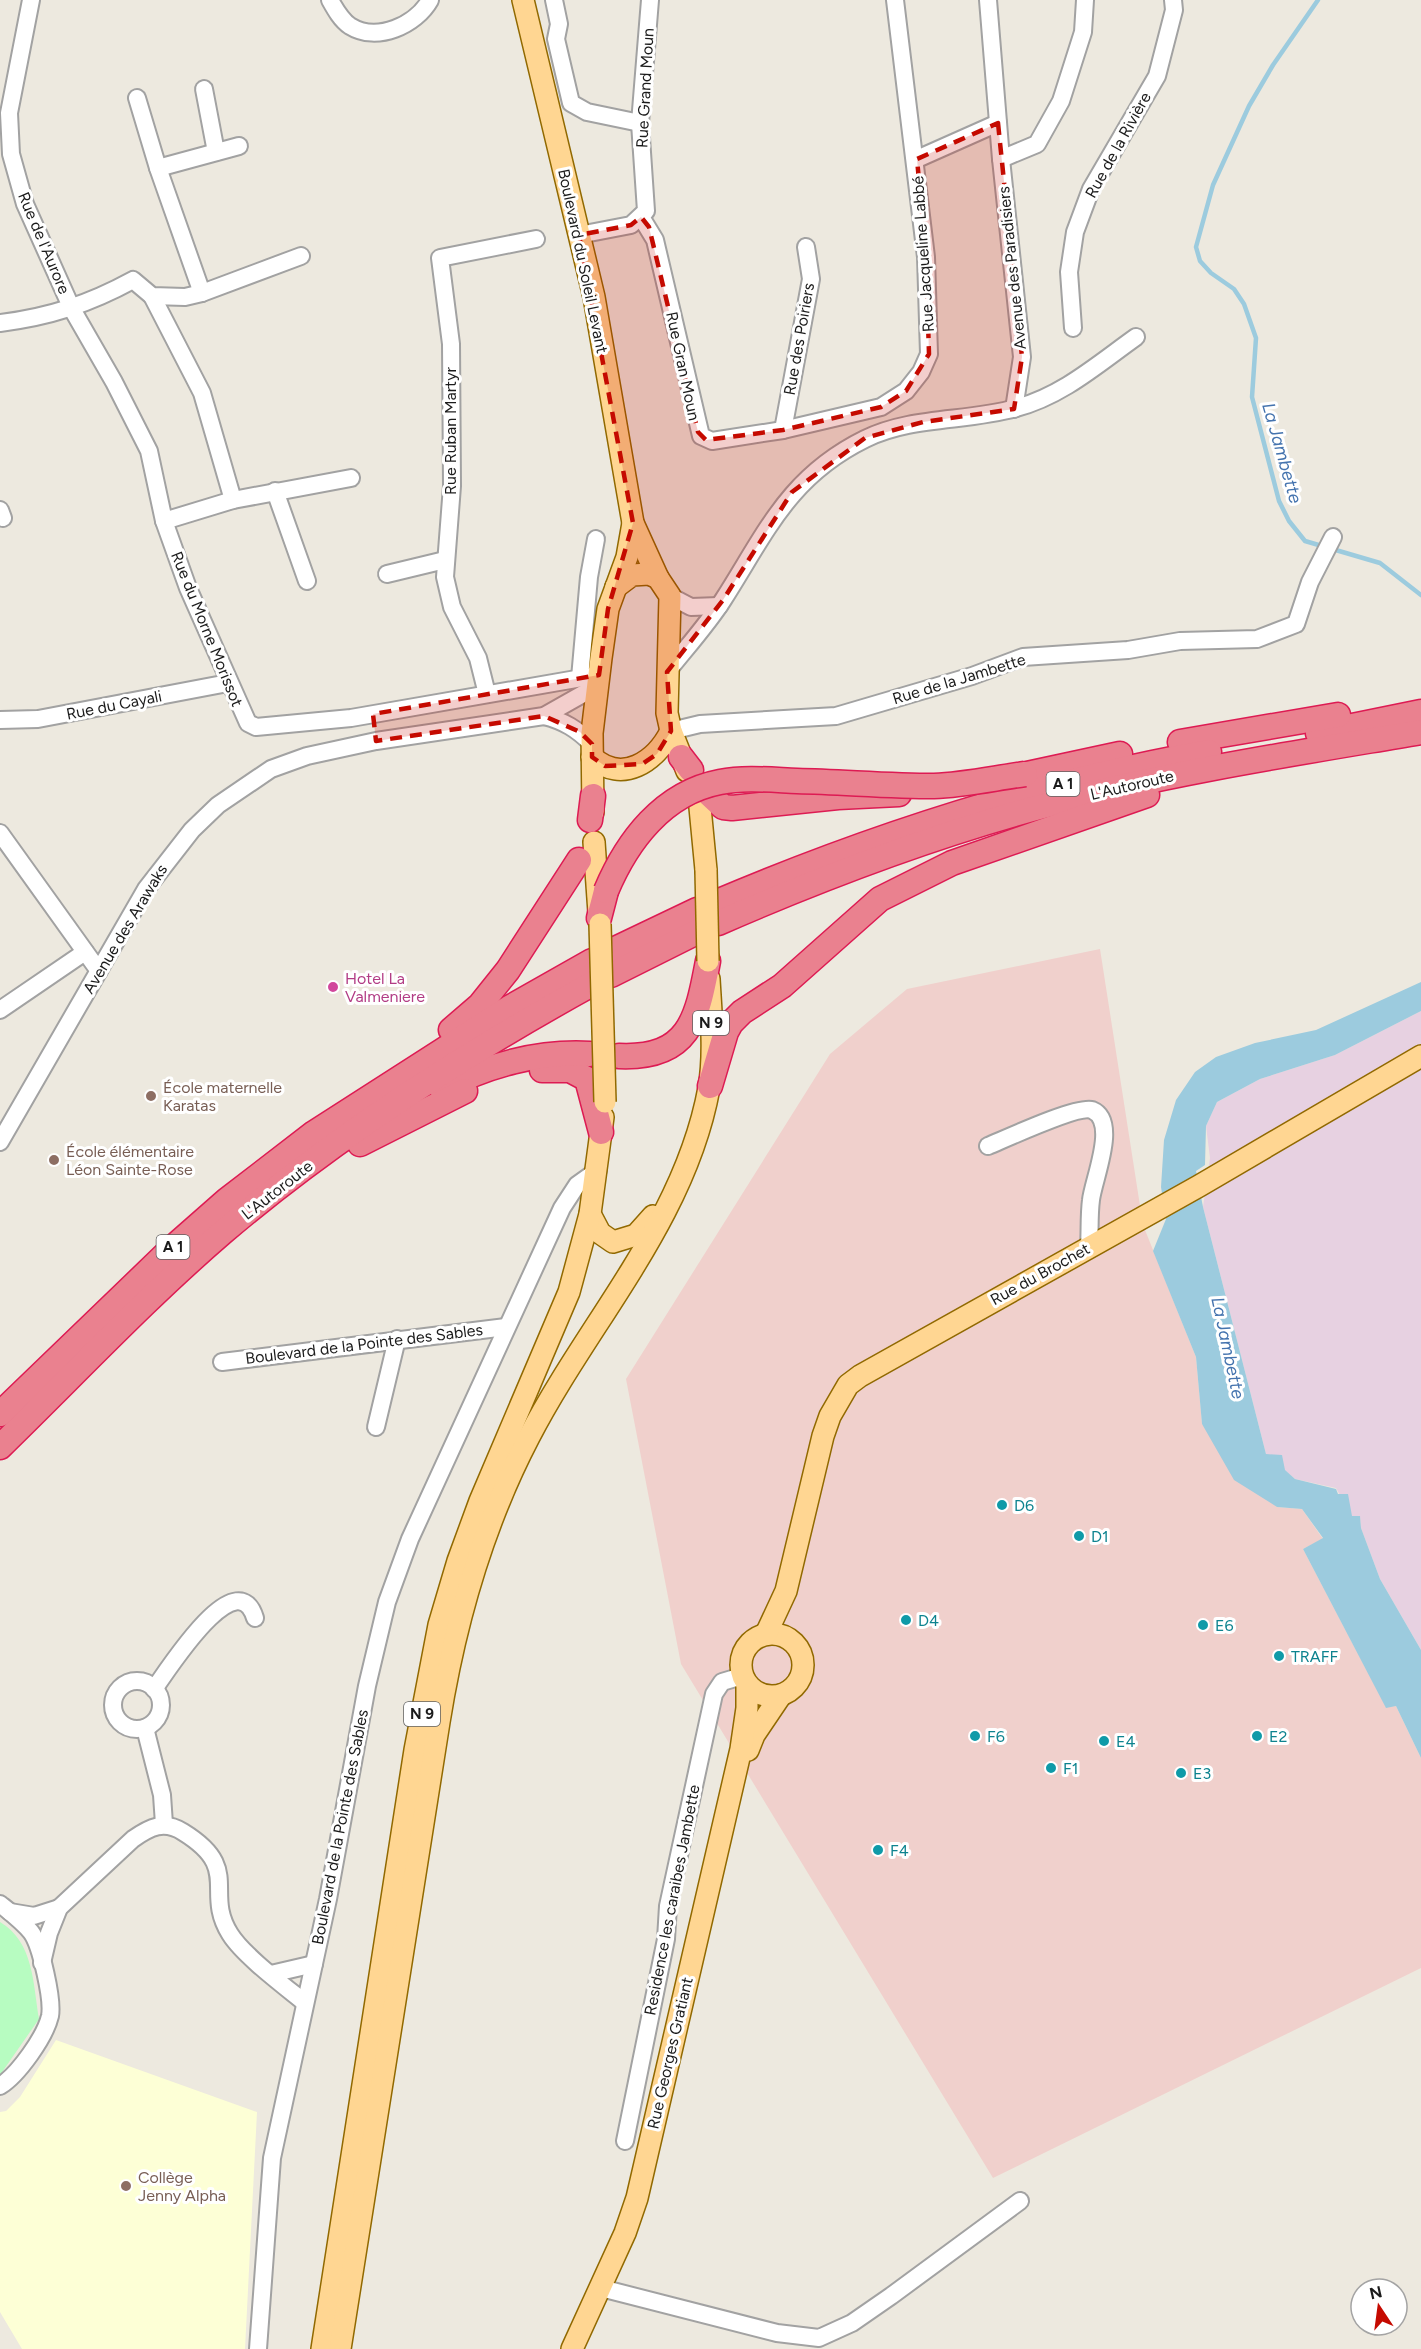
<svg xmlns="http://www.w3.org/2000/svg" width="1421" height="2349" font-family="Figtree,sans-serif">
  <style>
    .commercial { fill: #f0d0cc }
    .industrial { fill: #e7d1e1 }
    .education { fill: #fdffd6 }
    .park { fill: #b7fcc1 }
    .water { fill: #9ccbde }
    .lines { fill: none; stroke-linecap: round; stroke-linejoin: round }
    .stream { stroke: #9ccbde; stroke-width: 4.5 }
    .minor-casing { stroke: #a2a2a2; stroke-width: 20 }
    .major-casing { stroke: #916900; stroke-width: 24 }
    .highway-casing { stroke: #dd1b53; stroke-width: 27 }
    .minor { stroke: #fff; stroke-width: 16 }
    .major { stroke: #ffd692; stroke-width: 21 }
    .highway { stroke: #ea818f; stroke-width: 24 }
    .major-bridge-casing { stroke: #916900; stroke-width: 24; stroke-linecap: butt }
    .highway-bridge-casing { stroke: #dd1b53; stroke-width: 27; stroke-linecap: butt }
    .major-bridge { stroke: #ffd692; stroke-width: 21 }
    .highway-bridge { stroke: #ea818f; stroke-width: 24 }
    .marked { fill: #c50a00; fill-opacity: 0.2; stroke: #c50a00; stroke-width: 4.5; stroke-dasharray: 12 8; stroke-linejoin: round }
    .hotel-dot { fill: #d1479c; stroke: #fff; stroke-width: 2 }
    .education-dot { fill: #8d6e63; stroke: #fff; stroke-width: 2 }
    .culture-dot { fill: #0f9aa8; stroke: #fff; stroke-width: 2 }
    .labels { text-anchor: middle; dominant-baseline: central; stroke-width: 6; stroke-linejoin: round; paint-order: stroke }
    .shield { fill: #fff; stroke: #5f5f5f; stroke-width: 1.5 }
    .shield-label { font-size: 15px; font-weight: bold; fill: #1b1b1b }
    .street-label { font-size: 16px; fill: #1b1b1b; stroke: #fff }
    .hotel-label { font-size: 16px; fill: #b23c85; stroke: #fff; text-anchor: start }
    .education-label { font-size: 16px; fill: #785e54; stroke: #fff; text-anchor: start }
    .culture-label { font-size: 16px; fill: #0d838f; stroke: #fff; text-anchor: start }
    .water-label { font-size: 18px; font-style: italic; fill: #4473ae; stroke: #fff }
  </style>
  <rect width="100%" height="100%" fill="#ede9df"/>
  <polygon class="commercial" points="1100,949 1143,1225 1196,1357 1202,1424 1277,1507 1302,1509 1323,1539 1303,1549 1386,1707 1396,1706 1421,1758 1421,1968 993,2178 681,1664 626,1379 830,1054 907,989"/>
  <polygon class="industrial" points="1421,1011 1421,1650 1380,1579 1361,1528 1360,1517 1352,1517 1336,1488 1295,1479 1266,1454 1203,1207 1210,1158 1206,1126 1217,1102 1260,1079 1335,1055"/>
  <polygon class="education" points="56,2040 257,2112 245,2349 22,2349 0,2312 0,2112 6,2111 20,2097"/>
  <path class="park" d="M0,1922c34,20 33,62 39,97l-39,56z"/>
  <polygon class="water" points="1421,982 1421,1011 1335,1055 1260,1079 1217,1102 1206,1126 1205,1165 1196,1171 1203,1207 1266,1454 1282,1455 1285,1470 1295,1479 1336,1489 1338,1494 1348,1494 1352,1516 1360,1516 1361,1528 1380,1579 1421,1650 1421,1758 1396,1706 1386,1708 1303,1549 1323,1538 1302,1509 1277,1507 1234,1480 1202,1424 1196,1357 1153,1251 1166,1219 1161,1187 1164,1140 1176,1100 1195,1072 1216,1057 1255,1043 1316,1030"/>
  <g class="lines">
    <polyline class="stream" points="1318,0 1273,65 1249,106 1213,185 1196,247 1200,261 1211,273 1234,289 1244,304 1256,338 1252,397 1279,501 1289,521 1305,541 1380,563 1421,595"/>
    <defs>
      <g id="minor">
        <polyline points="31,0 9,113 11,154 25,204 72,309 114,382 149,451 164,521 188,588 248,723 256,727 351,718 599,675"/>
        <path d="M330,0c5,9 11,20 20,26 27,17 66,-1 80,-26"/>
        <polyline points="554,0 559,24 556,39 571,103 587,112 640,123"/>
        <polyline points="988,0 1001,159 1022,357 1014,409"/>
        <polyline points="204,89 216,152"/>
        <polyline points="137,98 158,168 202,293"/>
        <polyline points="917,159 998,123"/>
        <polyline points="1001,159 1037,144 1061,101 1083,32 1085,0"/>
        <polyline points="158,168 239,146"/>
        <polyline points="641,217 655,240 701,436 712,441 783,430 881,407 906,391 921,372 929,354 926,257 895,0"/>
        <polyline points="579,235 631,225 646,211 640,123 650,0"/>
        <polyline points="152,296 202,393 233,500"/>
        <path d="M0,323c49,-6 89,-19 133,-43l19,16 33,1 17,-4 99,-37"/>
        <polyline points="1073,328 1069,272 1075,232 1091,189 1157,76 1174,10 1173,0"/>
        <polyline points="783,430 811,279 806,247"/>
        <polyline points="275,491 307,581"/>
        <polyline points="0,510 3,518"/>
        <polyline points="164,521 233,500 351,478"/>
        <polyline points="387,574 445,560"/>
        <polyline points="670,596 691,607 719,606"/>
        <path d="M667,672c19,-24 40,-47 56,-72 43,-67 65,-123 142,-161 46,-23 102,-17 151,-31 46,-12 82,-44 120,-71"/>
        <polyline points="580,678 589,577 596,539"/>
        <polyline points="487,694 478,658 452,607 445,577 452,486 451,344 440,258 536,239"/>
        <path d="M544,716c20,5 33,13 48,28"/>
        <polyline points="0,720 38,719 228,683"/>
        <polyline points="671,731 700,724 836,716 972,676 1023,657 1128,650 1180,641 1257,639 1296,624 1310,582 1333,537"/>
        <polyline points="0,833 99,971"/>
        <polyline points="0,1010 85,952"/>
        <polyline points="0,1142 146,889 192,830 218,805 271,769 307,756 376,741 544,716 597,686"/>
        <path d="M988,1146c17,-7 90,-41 104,-36 27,11 1,70 -1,90 -2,15 -1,31 -2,46"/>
        <polyline points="222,1362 506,1327"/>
        <polyline points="376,1427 397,1339"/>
        <circle cx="137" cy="1705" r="24"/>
        <path d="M154,1689c12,-16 83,-130 101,-71"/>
        <polyline points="145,1728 162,1795 164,1824"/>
        <path d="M0,1904c10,8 23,18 31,28 10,13 22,68 19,84 -5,21 -32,59 -50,70"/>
        <polyline points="10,1912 34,1916 59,1908"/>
        <path d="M42,1963l7,-30 10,-25 74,-69c17,-12 31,-19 50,-7 60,37 20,59 47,102 13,21 53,51 74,68"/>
        <polyline points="271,1974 314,1964"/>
        <polyline points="625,2141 666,1939 668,1906 714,1694 722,1682 742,1676"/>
        <polyline points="601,2288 777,2333 819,2338 852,2323 891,2296 1020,2201"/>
        <polyline points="258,2349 272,2158 328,1899 367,1686 387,1602 410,1539 562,1208 577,1185 598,1170"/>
      </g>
      <g id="major">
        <polyline points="523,0 594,297 633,523 658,578"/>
        <polyline points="616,587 632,575 649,574 658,578 670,596 667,713 671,731 687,771"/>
        <path d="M592,757c30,28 64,4 79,-26"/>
        <polyline points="699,797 706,870"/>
        <polyline points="593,812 592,733 601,658 608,609 627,557 633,523"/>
        <polyline points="594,842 599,913"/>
        <polyline points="590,1214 600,1233 613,1242 636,1235 653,1216"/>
        <circle cx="772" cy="1665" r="31"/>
        <polyline points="766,1634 786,1591 823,1436 830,1416 848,1385 860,1376 1199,1186 1421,1056"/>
        <polyline points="748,1750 754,1735 781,1695"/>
        <polyline points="322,2349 415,1750 439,1625 458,1561 480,1501 569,1292 590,1214 603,1117"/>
        <path d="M340,2349l99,-627c16,-100 43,-195 90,-285 60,-116 156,-217 180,-349 6,-34 2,-74 0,-109"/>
        <polyline points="572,2349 625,2233 637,2198 741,1749 747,1708 747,1685"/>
      </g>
      <g id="highway">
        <polyline points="1318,733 1421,712"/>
        <polyline points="1180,742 1338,715"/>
        <polyline points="681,757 691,770"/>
        <polyline points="1004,779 1120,754"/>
        <polyline points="708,793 723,807 732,808 838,797 899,794"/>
        <polyline points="590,820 593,796"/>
        <path d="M717,902c158,-67 323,-120 492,-150"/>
        <polyline points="599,918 606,891"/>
        <path d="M718,923c108,-47 219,-89 333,-119 121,-32 246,-51 370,-72"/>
        <polyline points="609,952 697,910"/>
        <polyline points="611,975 697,932"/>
        <polyline points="451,1030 480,1005 508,970 579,860"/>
        <path d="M619,1056c70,3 78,-36 89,-95"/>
        <polyline points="542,1070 570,1070 587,1079 601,1132"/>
        <polyline points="710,1086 726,1032 731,1023 742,1012 782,986 880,899 952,863 1147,795"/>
        <path d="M442,1089c45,-24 97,-38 148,-35"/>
        <polyline points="360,1144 465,1091"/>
        <polyline points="0,1414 169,1251 227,1200 314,1133 509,1008 592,961"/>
        <path d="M0,1447c74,-72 145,-148 223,-215 113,-96 240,-177 369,-248"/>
      </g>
    </defs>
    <use href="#minor" class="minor-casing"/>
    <use href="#major" class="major-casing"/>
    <use href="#highway" class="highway-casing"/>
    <use href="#minor" class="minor"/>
    <use href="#major" class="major"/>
    <use href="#highway" class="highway"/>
    <defs>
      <g id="major-bridge">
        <polyline points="706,870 708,961"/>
        <polyline points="600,924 605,1102"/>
      </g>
      <path id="highway-bridge" d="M606,891c21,-50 57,-98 114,-109 25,-5 52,-2 77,-1 46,1 92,5 137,5 30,-1 61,-8 91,-12"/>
    </defs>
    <use href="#major-bridge" class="major-bridge-casing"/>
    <use href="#highway-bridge" class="highway-bridge-casing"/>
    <use href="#major-bridge" class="major-bridge"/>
    <use href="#highway-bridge" class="highway-bridge"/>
  </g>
  <path class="marked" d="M998,123l24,234 -8,52 -91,13 -58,16 -73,54 -69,108 -56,72 4,59 -14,23 -15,10 -37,2 -13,-9v-13l-12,-12 -36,-16 -168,25 -3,-27 226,-39 9,-66 25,-86 -54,-288 52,-10 10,-8 8,10 49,205 8,8 77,-10 98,-23 25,-16 23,-37 -3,-97 -9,-98z"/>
  <circle class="hotel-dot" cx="333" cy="987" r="6"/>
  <g class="education-dot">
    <circle cx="151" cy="1096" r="6"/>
    <circle cx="54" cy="1160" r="6"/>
    <circle cx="126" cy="2186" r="6"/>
  </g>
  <g class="culture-dot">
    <circle cx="1002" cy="1505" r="6"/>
    <circle cx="1079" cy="1536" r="6"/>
    <circle cx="906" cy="1620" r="6"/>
    <circle cx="1203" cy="1625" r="6"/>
    <circle cx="1279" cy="1656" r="6"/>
    <circle cx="975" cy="1736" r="6"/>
    <circle cx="1257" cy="1736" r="6"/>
    <circle cx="1104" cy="1741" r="6"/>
    <circle cx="1051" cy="1768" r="6"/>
    <circle cx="1181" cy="1773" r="6"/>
    <circle cx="878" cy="1850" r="6"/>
  </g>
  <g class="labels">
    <g class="shield">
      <rect x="1046.5" y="772" width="33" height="24" rx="4.5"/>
      <rect x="693" y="1011" width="36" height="24" rx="4.5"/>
      <rect x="156.5" y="1235" width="33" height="24" rx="4.5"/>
      <rect x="404" y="1702" width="36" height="24" rx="4.5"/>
    </g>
    <g class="shield-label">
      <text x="1063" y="784">A 1</text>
      <text x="711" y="1023">N 9</text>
      <text x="173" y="1247">A 1</text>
      <text x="422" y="1714">N 9</text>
    </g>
    <g class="street-label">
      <text transform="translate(645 88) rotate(-87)">Rue Grand Moun</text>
      <text transform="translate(1118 145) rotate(-61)">Rue de la Rivière</text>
      <text transform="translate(44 243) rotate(67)">Rue de l'Aurore</text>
      <text transform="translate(923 254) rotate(-94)">Rue Jacqueline Labbé</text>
      <text transform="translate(583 261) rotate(78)">Boulevard du Soleil Levant</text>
      <text transform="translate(1012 268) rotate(-96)">Avenue des Paradisiers</text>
      <text transform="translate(799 339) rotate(-80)">Rue des Poiriers</text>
      <text transform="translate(683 366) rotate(78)">Rue Gran Moun</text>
      <text transform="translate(450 431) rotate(-90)">Rue Ruban Martyr</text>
      <text transform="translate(207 629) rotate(68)">Rue du Morne Morissot</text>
      <text transform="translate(959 679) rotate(-17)">Rue de la Jambette</text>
      <text transform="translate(114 705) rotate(-11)">Rue du Cayali</text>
      <text transform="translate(1132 785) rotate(-13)">L'Autoroute</text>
      <text transform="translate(125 929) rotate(-59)">Avenue des Arawaks</text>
      <text transform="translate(277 1190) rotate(-38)">L'Autoroute</text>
      <text transform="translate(1040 1274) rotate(-29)">Rue du Brochet</text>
      <text transform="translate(364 1344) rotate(-7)">Boulevard de la Pointe des Sables</text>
      <text transform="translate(340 1827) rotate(-79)">Boulevard de la Pointe des Sables</text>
      <text transform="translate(672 1900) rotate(-79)">Residence les caraibes Jambette</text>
      <text transform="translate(670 2053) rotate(-77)">Rue Georges Gratiant</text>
    </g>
    <g class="hotel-label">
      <text x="345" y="978">Hotel La<tspan x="345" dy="18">Valmeniere</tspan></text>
    </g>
    <g class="education-label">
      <text x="163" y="1087">École maternelle<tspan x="163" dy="18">Karatas</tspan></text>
      <text x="66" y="1151">École élémentaire<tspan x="66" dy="18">Léon Sainte-Rose</tspan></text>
      <text x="138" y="2177">Collège<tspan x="138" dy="18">Jenny Alpha</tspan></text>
    </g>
    <g class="culture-label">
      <text x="1014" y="1505">D6</text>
      <text x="1091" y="1536">D1</text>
      <text x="918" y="1620">D4</text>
      <text x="1215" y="1625">E6</text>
      <text x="1291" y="1656">TRAFF</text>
      <text x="987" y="1736">F6</text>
      <text x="1269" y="1736">E2</text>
      <text x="1116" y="1741">E4</text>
      <text x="1063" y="1768">F1</text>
      <text x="1193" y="1773">E3</text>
      <text x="890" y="1850">F4</text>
    </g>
    <g class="water-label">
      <text transform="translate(1282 453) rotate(74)">La Jambette</text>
      <text transform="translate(1228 1348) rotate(78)">La Jambette</text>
    </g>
  </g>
  <g transform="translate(1379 2307) rotate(347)"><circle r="28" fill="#ffffff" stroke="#a4a4a4" stroke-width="1.5"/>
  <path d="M0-4.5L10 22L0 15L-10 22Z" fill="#c50a00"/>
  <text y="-9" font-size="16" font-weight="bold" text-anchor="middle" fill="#1b1b1b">N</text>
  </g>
</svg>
